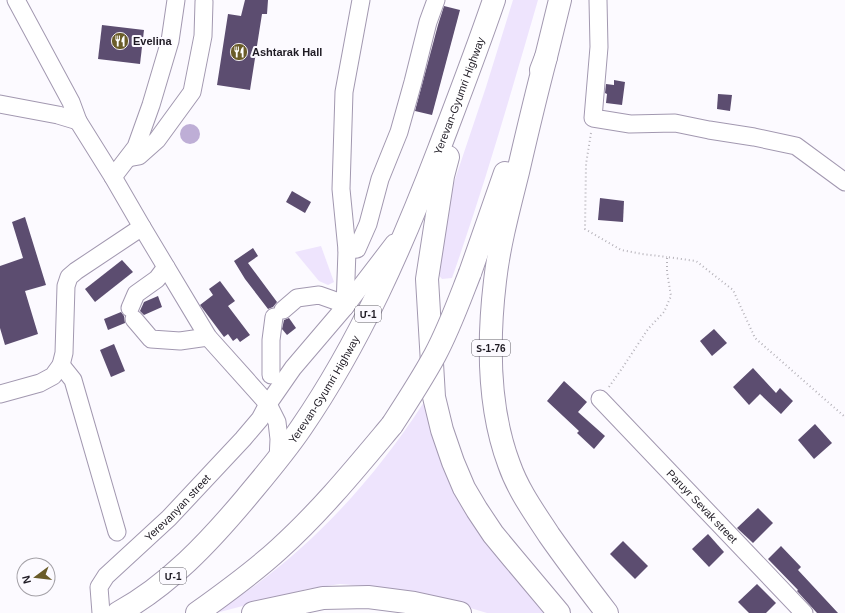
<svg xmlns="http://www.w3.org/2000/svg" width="845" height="613" font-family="Helvetica,'Noto Sans Armenian',sans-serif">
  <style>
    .green { fill: #eee4fd }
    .water { fill: #beaed6 }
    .building { fill: #5c4d70 }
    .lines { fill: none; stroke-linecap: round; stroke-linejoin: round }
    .minor-casing { stroke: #a298b0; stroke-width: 19 }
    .highway-casing { stroke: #a298b0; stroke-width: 24 }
    .path { stroke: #b6b3ba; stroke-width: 2; stroke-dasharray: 1 3; stroke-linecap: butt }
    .minor { stroke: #fff; stroke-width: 17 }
    .highway { stroke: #fff; stroke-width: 22 }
    .highway-bridge-casing { stroke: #a298b0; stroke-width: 24; stroke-linecap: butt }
    .highway-bridge { stroke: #fff; stroke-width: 22 }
    .labels { text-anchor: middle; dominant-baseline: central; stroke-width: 4; stroke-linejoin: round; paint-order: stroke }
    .shield { fill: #fcfaff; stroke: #615e66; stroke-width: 1 }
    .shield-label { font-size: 10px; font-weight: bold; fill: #1f1b24 }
    .poi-label { font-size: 11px; font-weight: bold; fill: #1f1b24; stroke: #fcfaff; text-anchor: start }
    .street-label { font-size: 11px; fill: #1f1b24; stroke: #fcfaff }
  </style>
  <rect width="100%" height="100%" fill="#fcfaff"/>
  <g class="green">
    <path d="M513,0h25c-27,93 -54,187 -86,278l-10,1 -5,-6 6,-58 43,-128z"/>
    <polygon points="321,246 334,282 328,285 319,281 295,252"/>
    <path d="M424,402l125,211h-62l-40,-12 -83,-15 -24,-2 -33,5 -91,24h-5c15,-10 32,-18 46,-29 67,-50 122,-112 167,-182z"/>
  </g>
  <circle class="water" cx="190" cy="134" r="10"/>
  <g class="building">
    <polygon points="245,0 268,0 267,14 262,14 250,90 217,85 228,14 241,16"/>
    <polygon points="444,6 460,10 432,115 415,111 438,25"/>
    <polygon points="102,25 144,30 140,64 98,59"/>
    <polygon points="614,80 625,82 622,105 606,103 607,94 605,93 606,84 614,85"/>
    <polygon points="718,94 732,95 730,111 717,109"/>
    <polygon points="292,191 311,202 305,213 286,202"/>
    <polygon points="600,198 624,201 623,222 598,220"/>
    <polygon points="25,217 46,285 25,291 38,334 5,345 0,328 0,266 23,258 12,222"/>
    <polygon points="253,248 258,256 248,263 277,302 273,307 268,309 245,279 234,261"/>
    <polygon points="122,260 133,272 95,302 85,289"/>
    <polygon points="220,281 235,301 228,306 250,335 240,342 237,338 233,341 228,334 224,337 200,305 213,295 209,289"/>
    <polygon points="158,296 162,307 144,315 140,311 144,302"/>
    <polygon points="121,312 124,316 125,323 108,330 104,319"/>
    <polygon points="289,318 296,328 287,335 282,329 284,320"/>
    <polygon points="714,329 727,343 712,356 700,341"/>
    <polygon points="114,344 125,371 111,377 100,350"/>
    <polygon points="753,368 776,393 780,388 793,401 781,414 760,394 749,405 733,387"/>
    <polygon points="564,381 587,402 578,412 605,436 594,449 577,433 579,431 547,401"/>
    <polygon points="815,424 832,443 814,459 798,440"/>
    <polygon points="758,508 773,523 753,543 737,528"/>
    <polygon points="708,534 724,552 709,567 692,549"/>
    <polygon points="623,541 648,566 635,579 610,554"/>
    <polygon points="781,546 801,567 798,570 838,613 817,613 797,591 798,590 768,559"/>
    <polygon points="757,584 776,603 766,613 749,613 738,602"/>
  </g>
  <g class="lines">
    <defs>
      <g id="minor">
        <polyline points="16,0 71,102 78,121 113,177 142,227 208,337 268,404 277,422 279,439 278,460"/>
        <polyline points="598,0 599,47 593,118 630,124 675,123 709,130 754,137 796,146 845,182"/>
        <polyline points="0,104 58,115 78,121"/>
        <polyline points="128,158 139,156 157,140 192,92 203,36 204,2"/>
        <polyline points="113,177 136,147 151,105 170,41 176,0"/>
        <polyline points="347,250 357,249 368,224 380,179 399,132 413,82 428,22 436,0"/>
        <polyline points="345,307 347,250 341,189 344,92 361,0"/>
        <polyline points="130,308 136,294 157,279 166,267"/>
        <polyline points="283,310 297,298 319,295 336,301 345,307"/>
        <polyline points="134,319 151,339 180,341 208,337"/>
        <polyline points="61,365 73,380 117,532"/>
        <polyline points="271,375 271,340 274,317"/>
        <polyline points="0,394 40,383 53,376 61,365 64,353 66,286 69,277 76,271 142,227"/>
        <path id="s1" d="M600,399l204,214"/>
        <path id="s2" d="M101,613l-2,-26 7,-11 63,-58 74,-79 17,-20 8,-15 25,-36 52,-61 49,-64"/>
      </g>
      <g id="highway">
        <path d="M546,57c-10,38 -19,76 -28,115 -9,36 -19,73 -23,109 -7,59 -7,127 14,183 9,26 25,48 40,71 19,27 38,52 58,78"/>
        <polyline points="541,70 546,57 560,0"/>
        <polyline points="448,157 443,176 427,279 434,397 442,430 453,462 464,488 477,510 493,534 512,557 559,613"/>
        <polyline points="470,273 505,173"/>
        <path id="s3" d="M118,613c51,-28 91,-71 128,-115 19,-23 38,-45 55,-70 59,-86 101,-182 138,-279 19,-50 38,-99 55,-149"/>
        <path d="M197,613c28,-20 57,-41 82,-64 42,-38 77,-81 113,-124"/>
        <polyline points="253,613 323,598 368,597 414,603 460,613"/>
      </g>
    </defs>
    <use href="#minor" class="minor-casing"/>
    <use href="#highway" class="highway-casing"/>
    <g class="path">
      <polyline points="591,133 586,164 585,229 621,250 642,254 667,257"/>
      <polyline points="609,387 623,367 648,329 664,312 671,296 667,272 667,257 696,261 733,290 755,338 845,417"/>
    </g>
    <use href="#minor" class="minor"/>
    <use href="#highway" class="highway"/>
    <defs>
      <path id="highway-bridge" d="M392,425c15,-23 30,-46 43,-70 14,-26 24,-54 35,-82"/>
    </defs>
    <use href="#highway-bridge" class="highway-bridge-casing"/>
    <use href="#highway-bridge" class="highway-bridge"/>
  </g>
  <defs>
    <symbol id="restaurant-disc" viewBox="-11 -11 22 22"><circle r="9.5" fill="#6a5c29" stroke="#fcfaff"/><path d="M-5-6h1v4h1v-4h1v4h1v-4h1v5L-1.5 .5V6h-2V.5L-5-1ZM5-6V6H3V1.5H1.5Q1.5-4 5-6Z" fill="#fff"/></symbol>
  </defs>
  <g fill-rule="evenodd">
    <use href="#restaurant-disc" x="110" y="31" width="20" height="20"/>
    <use href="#restaurant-disc" x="229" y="42" width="20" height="20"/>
  </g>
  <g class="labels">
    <g class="shield">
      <rect x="355" y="306" width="26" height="16" rx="3"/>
      <rect x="472" y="340" width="38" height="16" rx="3"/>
      <rect x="160" y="568" width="26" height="16" rx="3"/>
    </g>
    <g class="shield-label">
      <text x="368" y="314">Մ-1</text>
      <text x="491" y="348">Տ-1-76</text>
      <text x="173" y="576">Մ-1</text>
    </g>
    <g class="poi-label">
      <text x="133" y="41">Evelina</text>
      <text x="252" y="52">Ashtarak Hall</text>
    </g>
    <g class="street-label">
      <text stroke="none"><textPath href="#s3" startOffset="631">Yerevan-Gyumri Highway</textPath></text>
      <text stroke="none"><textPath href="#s3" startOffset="307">Yerevan-Gyumri Highway</textPath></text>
      <text stroke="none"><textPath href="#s1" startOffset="148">Paruyr Sevak street</textPath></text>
      <text stroke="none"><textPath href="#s2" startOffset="138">Yerevanyan street</textPath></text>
    </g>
  </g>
  <g transform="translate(36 577) rotate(255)"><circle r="19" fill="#fcfaff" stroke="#a4a1a7"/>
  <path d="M0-3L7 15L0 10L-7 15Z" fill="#6a5c29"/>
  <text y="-6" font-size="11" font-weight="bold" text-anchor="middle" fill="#1f1b24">N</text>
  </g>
</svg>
